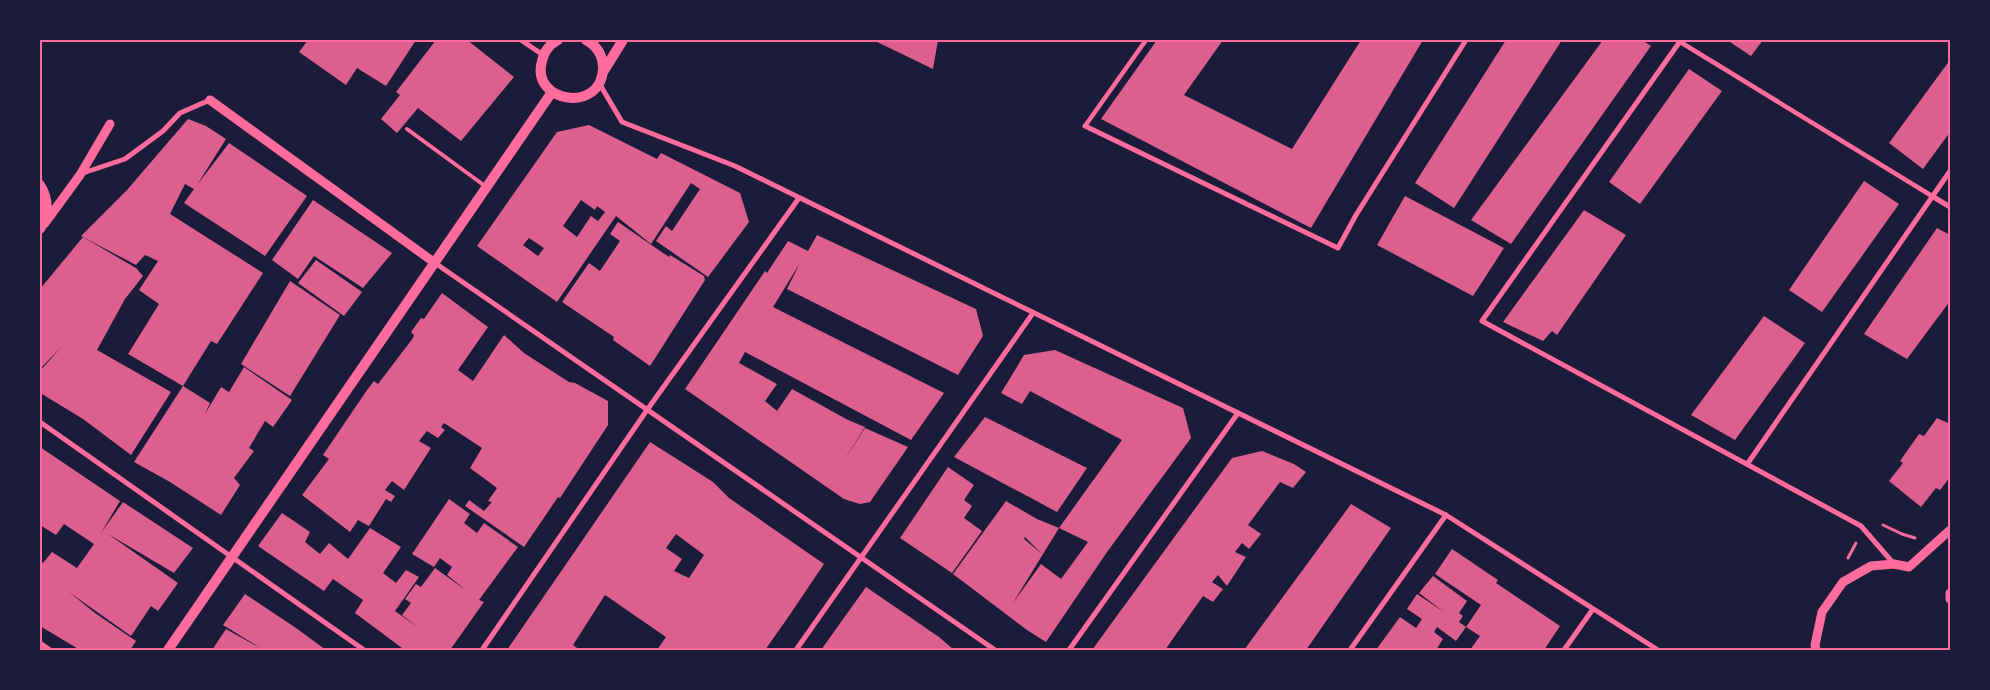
<svg xmlns="http://www.w3.org/2000/svg" width="1990" height="690" font-family="Raleway,sans-serif">
  <style>
    .building { fill: #dd5f8e; fill-rule: evenodd }
    .lines { fill: none; stroke-linecap: round; stroke-linejoin: round }
    .path { stroke: #ff6b9d; stroke-width: 3 }
    .service { stroke: #ff6b9d; stroke-width: 4 }
    .pedestrian { stroke: #ff6b9d; stroke-width: 4.5 }
    .minor { stroke: #ff6b9d; stroke-width: 5 }
    .tertiary { stroke: #ff6b9d; stroke-width: 9 }
    .secondary { stroke: #ff6b9d; stroke-width: 10 }
    .neatline { fill: none; stroke: #ff6b9d; stroke-width: 2 }
  </style>
  <rect width="100%" height="100%" fill="#1b1b3a"/>
  <g class="building">
    <polygon points="308,40 416,40 386,86 357,68 346,85 299,52"/>
    <polygon points="436,40 467,40 514,77 461,141 418,108 397,133 381,119 400,95 396,92"/>
    <polygon points="873,40 938,40 933,69"/>
    <polygon points="1157,40 1223,40 1184,95 1292,149 1361,40 1423,40 1311,228 1101,119"/>
    <polygon points="1506,40 1562,40 1454,208 1415,183"/>
    <polygon points="1603,40 1642,40 1651,46 1511,244 1471,220"/>
    <polygon points="1727,40 1763,40 1751,56"/>
    <polygon points="1950,60 1950,132 1923,169 1889,143"/>
    <polygon points="1689,69 1722,91 1640,204 1609,182"/>
    <polygon points="188,119 206,126 226,139 197,185 229,143 307,196 265,256 184,203 194,189 185,184 170,214 263,273 217,344 211,341 183,386 128,354 159,304 139,290 158,261 145,255 136,265 81,236 127,190"/>
    <path d="M589,125l68,34 4,-6 79,40 9,29 -41,55 -52,-36 10,-15 6,5 28,-42 -9,-6 -40,61 -35,-28 -59,86 -80,-56 80,-114zM581,200l14,10 2,-4 8,6 -7,9 -7,-5 -14,21 -14,-11zM529,238l15,10 -6,8 -15,-11z"/>
    <polygon points="1864,181 1899,204 1822,312 1789,290"/>
    <polygon points="1405,196 1504,248 1473,296 1377,245"/>
    <polygon points="313,200 392,253 363,288 314,256 298,279 272,260"/>
    <polygon points="1584,210 1626,235 1557,335 1552,331 1543,341 1503,322"/>
    <polygon points="618,222 669,257 670,255 704,276 705,280 650,366 613,340 614,337 562,302 589,263 600,271 620,241 610,234"/>
    <polygon points="1937,228 1950,235 1950,301 1907,359 1864,334"/>
    <polygon points="817,235 976,309 983,336 958,375 787,289 800,263 773,307 944,393 911,440 745,352 739,363 777,384 765,401 777,411 792,389 848,420 865,427 841,465 865,428 908,447 870,502 860,504 844,499 685,389 765,271 767,273 788,241 808,251"/>
    <polygon points="83,237 136,268 143,276 125,299 97,350 171,392 131,455 83,419 42,394 40,396 40,371 63,345 40,369 40,289"/>
    <polygon points="316,260 362,292 344,316 298,283"/>
    <polygon points="290,281 340,315 290,396 241,364"/>
    <polygon points="442,293 488,327 458,370 473,381 504,335 524,353 569,382 575,383 608,401 608,425 560,498 558,497 524,547 465,506 469,500 484,511 492,502 488,501 497,488 470,468 482,448 444,423 441,427 445,430 438,438 427,431 419,441 431,448 404,490 392,481 385,490 395,496 391,502 386,499 369,526 358,520 350,532 302,495 329,459 323,455 367,390 374,381 378,384 413,338 414,335 411,332 421,318 424,319"/>
    <polygon points="1764,316 1805,343 1735,440 1691,415"/>
    <path d="M1055,350l128,58 8,30 -84,114 -61,90 -19,-12 -74,-56 53,-73 31,18 22,9 -46,75 28,-39 20,15 27,-37 -29,-14 63,-88 -92,-49 -8,13 -21,-11 23,-38zM1025,537l17,17 -18,-15z"/>
    <polygon points="244,367 292,400 273,427 265,421 249,448 254,451 234,478 240,485 221,515 170,482 134,462 183,386 210,403 205,414 221,387 229,392"/>
    <polygon points="985,417 1087,468 1057,512 954,457"/>
    <polygon points="1937,418 1950,424 1950,477 1940,490 1936,488 1921,507 1889,481 1903,463 1900,461 1919,434 1924,436"/>
    <path d="M650,442l63,40 16,16 95,66 -35,52 -24,34h-108l9,-13 -61,-42 -32,50 7,5h-73zM676,534l28,21 -15,23 -15,-7 8,-12 -16,-11z"/>
    <polygon points="40,447 120,501 101,533 123,502 193,548 174,573 108,534 178,583 158,611 151,606 131,636 69,592 95,613 136,641 130,650 80,650 40,626 40,561 43,563 52,552 77,568 94,544 64,524 56,535 40,525"/>
    <polygon points="1262,451 1294,464 1306,472 1293,488 1280,482 1248,525 1261,534 1249,549 1242,543 1235,552 1246,557 1227,586 1218,575 1212,582 1223,589 1213,602 1203,596 1165,650 1092,650 1232,458"/>
    <polygon points="948,467 974,485 964,500 972,506 964,518 982,531 952,573 900,538"/>
    <polygon points="449,499 470,514 464,523 477,533 484,523 518,547 479,600 484,602 450,650 400,650 402,648 355,613 363,600 333,579 324,591 258,546 282,513 310,532 305,542 320,554 329,543 348,559 370,528 401,547 383,573 396,583 406,570 419,577 395,611 419,628 402,615 411,603 405,599 416,584 421,587 435,568 467,591 447,575 452,567 440,558 434,567 412,554"/>
    <polygon points="1351,504 1391,528 1306,650 1244,650"/>
    <polygon points="1452,549 1498,580 1496,583 1560,626 1544,650 1470,650 1480,636 1466,627 1481,605 1435,574"/>
    <polygon points="1433,576 1467,601 1459,613 1463,616 1459,622 1466,627 1456,641 1437,627 1434,632 1443,639 1436,650 1376,650 1400,617 1416,628 1422,619 1407,609 1417,594 1444,612 1419,593"/>
    <polygon points="866,587 939,637 954,650 821,650"/>
    <polygon points="245,594 296,628 326,650 212,650 226,629 262,649 223,625"/>
  </g>
  <g class="lines">
    <g class="path">
      <polyline points="1883,525 1902,534 1915,538"/>
      <polyline points="1848,558 1856,543"/>
    </g>
    <polyline class="service" points="407,129 485,186"/>
    <g class="pedestrian">
      <polyline points="1677,40 1932,196"/>
      <polyline points="1085,126 1146,40"/>
    </g>
    <g class="minor">
      <polyline points="521,40 543,55"/>
      <polyline points="1681,40 1482,321 1861,526 1894,564"/>
      <polyline points="599,83 622,122 735,166 1446,515 1658,650"/>
      <polyline points="1085,126 1338,248 1356,215 1466,40"/>
      <polyline points="80,174 125,159 163,131 180,113 210,100"/>
      <polyline points="1932,196 1950,207"/>
      <polyline points="435,263 995,650"/>
      <polyline points="40,422 364,650"/>
      <polyline points="1748,463 1950,171"/>
      <polyline points="40,643 50,650"/>
      <polyline points="482,650 647,410 799,198"/>
      <polyline points="796,650 1033,313"/>
      <polyline points="1069,650 1238,413"/>
      <polyline points="1350,650 1446,515"/>
      <polyline points="1564,650 1593,609"/>
    </g>
    <g class="tertiary">
      <polyline points="210,100 435,263"/>
      <polyline points="45,223 80,175 110,124"/>
      <polyline points="1950,593 1950,599"/>
      <polyline points="1816,650 1815,645 1822,612 1843,582 1871,566 1894,564 1909,567 1950,530"/>
    </g>
    <g class="secondary">
      <path d="M558,40c-8,4 -14,12 -16,21 -12,42 60,53 61,7 0,-12 -6,-22 -17,-28"/>
      <polyline points="603,72 623,40"/>
      <path d="M40,185c9,14 9,31 0,44"/>
      <polyline points="168,650 552,92"/>
    </g>
  </g>
  <rect width="1990" height="690" fill="none" stroke="#1b1b3a" stroke-width="82"/>
  <rect x="41" y="41" width="1908" height="608" class="neatline"/>
</svg>
